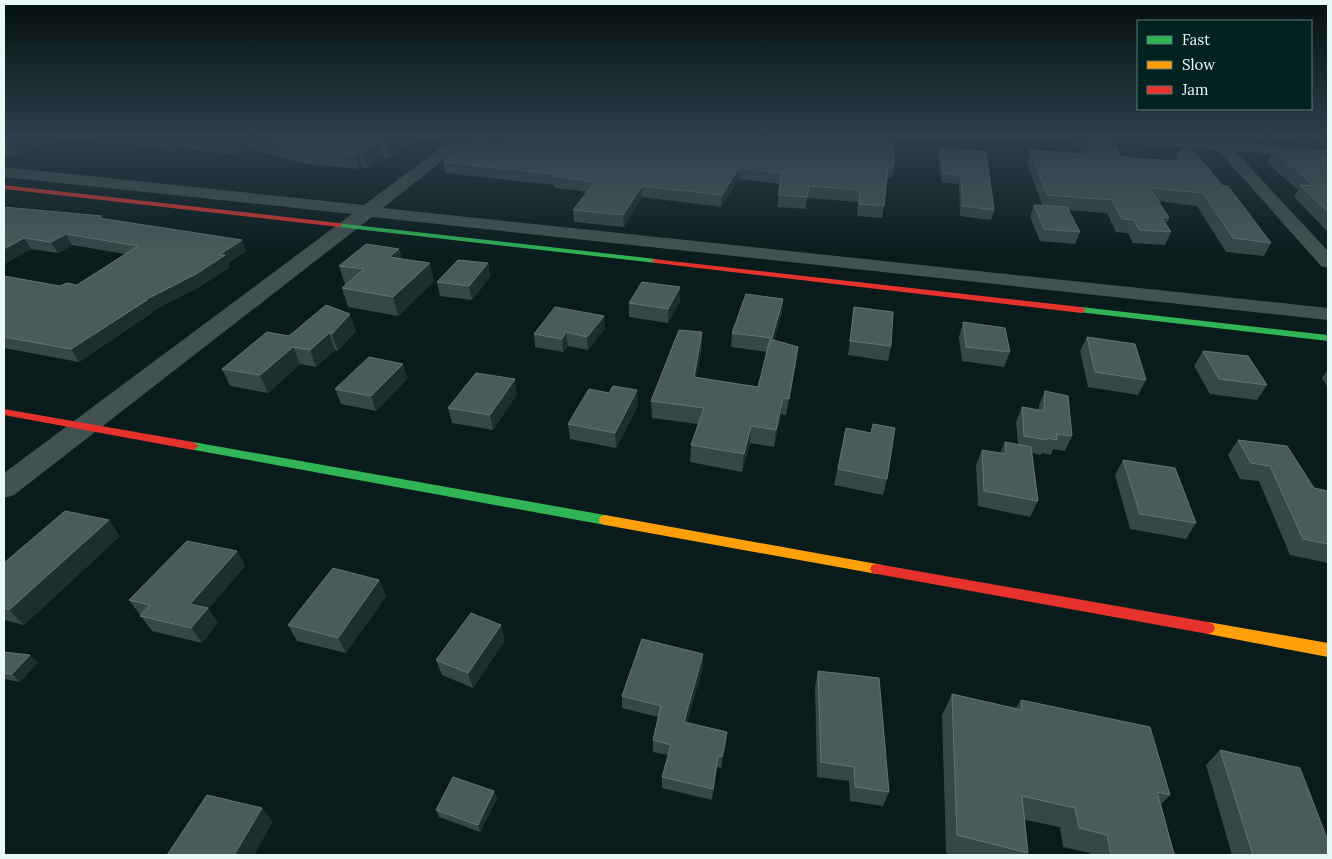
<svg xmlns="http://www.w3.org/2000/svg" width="1332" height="859" font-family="Lora,serif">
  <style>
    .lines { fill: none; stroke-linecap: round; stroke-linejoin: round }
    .lane { fill: #445151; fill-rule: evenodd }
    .street { fill: #445151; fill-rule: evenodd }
    .fast { fill: #30b455; fill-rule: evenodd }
    .slow { fill: #ff9f0a; fill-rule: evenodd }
    .jam { fill: #e5322d; fill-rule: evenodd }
    .wall { fill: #394648 }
    .shaded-wall { fill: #1e2d2e }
    .building { fill: #4c5a5b; stroke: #647374 }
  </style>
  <rect width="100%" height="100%" fill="#091b1b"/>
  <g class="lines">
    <polygon class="lane" points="1290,137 1298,137 1307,144 1300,146"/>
    <g class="street">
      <polygon points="455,137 472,137 383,208 1328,308 1328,320 372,217 14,495 4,498 4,473 352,214 4,177 4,167 364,205"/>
      <polygon points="1097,137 1166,137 1211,141 1212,137 1222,137 1227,142 1328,150 1328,158 1235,151 1328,251 1328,268 1321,266 1218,150 1104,141"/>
    </g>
    <g class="fast">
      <polygon points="336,223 656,259 660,261 656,263 339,227 336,227"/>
      <polygon points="1081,307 1328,335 1328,341 1078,312 1078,308"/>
      <polygon points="193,442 605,515 610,517 611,520 610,523 605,525 189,449 187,446 189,443"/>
    </g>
    <g class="slow">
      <polygon points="605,515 877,564 882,565 884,569 882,573 877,574 605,525 600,523 599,520 600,517"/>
      <polygon points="1208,622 1328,643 1328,657 1208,634 1203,632 1201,628 1203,624"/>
    </g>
    <g class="jam">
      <polygon points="4,185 339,223 343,225 339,227 4,189"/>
      <polygon points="653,259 1081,307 1086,310 1081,313 656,263 652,261"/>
      <polygon points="4,409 193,442 199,446 193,450 4,415"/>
      <polygon points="877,564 1208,622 1213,624 1215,628 1213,632 1208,634 877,574 872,573 870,569 872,565"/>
    </g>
  </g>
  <g class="wall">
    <polygon points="4,137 61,137 17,155 4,154"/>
    <polygon points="69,137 419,137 390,159 382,158 368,168 362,167 359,169 306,164 249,149 237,155 181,148 175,151 120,142 116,144"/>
    <polygon points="1073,137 1111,137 1121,157 1174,161 1177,154 1271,243 1264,256 1226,252 1197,206 1158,201 1169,218 1166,224 1171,232 1165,245 1133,243 1128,233 1116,232 1107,213 1068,210 1080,232 1075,244 1040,241 1030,217 1034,205 1042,205 1027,162 1030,150 1084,154"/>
    <polygon points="503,141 894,166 891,178 887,178 884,206 882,218 857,216 858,202 807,198 806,209 777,207 780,184 738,179 721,207 642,197 624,227 574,222 573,210 586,193 584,193 583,191 554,188 554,185 445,173 443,162"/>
    <polygon points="940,148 994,210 991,220 960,216 959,184 942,182 938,157"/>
    <polygon points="1273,151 1328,158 1328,232 1294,197 1298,190 1267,163"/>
    <polygon points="4,207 103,219 246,251 228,263 230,267 201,286 153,311 153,312 79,362 4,348 4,276 60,286 77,285 125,254 72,245 58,253 31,249 4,264"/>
    <polygon points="399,249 402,259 434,281 398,316 348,307 342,288 346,284 345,284 339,266"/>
    <polygon points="488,263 490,277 472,300 440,296 437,282"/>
    <polygon points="680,287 680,301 668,323 629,317 629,303"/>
    <polygon points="783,299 782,312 774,340 796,363 786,415 781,414 774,447 750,443 742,472 690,462 691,445 698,424 652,418 651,401 702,332 702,348 696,377 758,387 767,352 731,347 732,333"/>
    <polygon points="854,307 891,346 888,361 848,355"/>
    <polygon points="963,322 1010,352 1004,367 962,361 959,337"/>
    <polygon points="605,329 588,350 568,346 563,352 535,347 534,334"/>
    <polygon points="356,331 338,351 335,350 316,367 300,364 268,393 230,386 222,369 289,336"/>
    <polygon points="1087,337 1146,380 1138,395 1088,387 1080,351"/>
    <polygon points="1203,351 1267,385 1257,400 1210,394 1194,366"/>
    <polygon points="1328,369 1328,388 1322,378"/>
    <polygon points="408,378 376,411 341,404 335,389"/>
    <polygon points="1045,391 1072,436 1065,451 1053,449 1051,455 1042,453 1041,455 1032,453 1038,501 1030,517 978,506 976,465 982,450 1000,453 1005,442 1018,444 1016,422 1022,407 1039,410 1039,405"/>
    <polygon points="517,394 493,430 452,423 448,408"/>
    <polygon points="638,405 616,448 570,439 568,424"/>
    <polygon points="846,428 887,479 883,495 834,485"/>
    <polygon points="1238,440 1314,488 1328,491 1328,563 1290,555 1259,481 1240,479 1228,455"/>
    <polygon points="1123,460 1196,523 1186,539 1130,529 1115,475"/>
    <polygon points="120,536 24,625 4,620 4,563"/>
    <polygon points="237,551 245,566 208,609 218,623 202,643 152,631 129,600"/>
    <polygon points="379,580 386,596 346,653 297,641 288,625"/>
    <polygon points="505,640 473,688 442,675 436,660"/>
    <polygon points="4,652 38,662 20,682 4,679"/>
    <polygon points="703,666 687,722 727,732 726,744 721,768 717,767 712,800 662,788 662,777 668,755 653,752 653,740 658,717 622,708 622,696"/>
    <polygon points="818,671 889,792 883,806 850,801 849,781 817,777 815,686"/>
    <polygon points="952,694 1016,708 1021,700 1170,795 1161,804 1174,854 1181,855 1090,855 1090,853 1063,847 1060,827 1025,820 1028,853 1027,855 953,855 946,853 942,715"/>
    <polygon points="1220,750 1328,855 1232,855 1206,765"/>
    <polygon points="494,791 497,798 480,832 439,817 436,810"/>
  </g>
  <g class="shaded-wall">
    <polygon points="15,137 61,137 17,155 9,140"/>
    <polygon points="113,137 118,137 120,142 116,144"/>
    <polygon points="169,137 177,137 181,148 175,151"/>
    <polygon points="237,137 245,137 249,149 237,155 231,140"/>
    <polygon points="395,137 419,137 390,159 387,143"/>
    <polygon points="379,143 382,158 368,168 364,152"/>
    <polygon points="358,152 362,167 359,169 355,154"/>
    <polygon points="739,168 738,179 721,207 722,195"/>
    <polygon points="642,186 642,197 624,227 623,215"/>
    <polygon points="66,234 72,245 58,253 51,242"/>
    <polygon points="24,238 31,249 4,264 4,249"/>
    <polygon points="242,240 246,251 228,263 230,267 201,286 153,311 153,312 79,362 71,349 145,300"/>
    <polygon points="399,249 404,267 389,257"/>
    <polygon points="430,263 434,281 398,316 393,297"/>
    <polygon points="488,263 490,277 472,300 469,286"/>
    <polygon points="680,287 680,301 668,323 668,309"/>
    <polygon points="783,299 782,312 771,352 772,338"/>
    <polygon points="350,314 356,331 338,351 332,334"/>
    <polygon points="604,316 605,329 588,350 587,337"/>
    <polygon points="566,332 568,346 563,352 562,339"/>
    <polygon points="702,332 702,348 693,393 694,377"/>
    <polygon points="329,333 335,350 316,367 310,350"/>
    <polygon points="293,347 300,364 268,393 260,375"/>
    <polygon points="798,347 796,363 786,415 789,399"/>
    <polygon points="403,364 408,378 376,411 371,396"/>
    <polygon points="515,379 517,394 493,430 490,415"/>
    <polygon points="637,390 638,405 616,448 615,433"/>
    <polygon points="783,398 781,414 774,447 776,430"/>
    <polygon points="751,426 750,443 742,472 744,454"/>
    <polygon points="109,520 120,536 24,625 9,610"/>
    <polygon points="237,551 245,566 208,609 218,623 202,643 191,628 190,604"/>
    <polygon points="379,580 386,596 346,653 338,638"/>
    <polygon points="501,625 505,640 473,688 468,673"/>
    <polygon points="703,654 703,666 684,733 684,722"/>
    <polygon points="30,655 38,662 20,682 12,674"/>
    <polygon points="727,732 726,744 721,768 722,757"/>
    <polygon points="718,756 717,767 712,800 713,789"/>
    <polygon points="494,791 497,798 480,832 478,825"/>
    <polygon points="262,808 273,822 254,855 234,855"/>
  </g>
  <g class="building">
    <polygon points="4,137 15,137 9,140 4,139"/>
    <polygon points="210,137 237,137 231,140"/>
    <polygon points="257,137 395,137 387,143 379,143 364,152 358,152 355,154 302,149"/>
    <polygon points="507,137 849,137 868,139 868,137 871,137 894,139 894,166 888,166 884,206 859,204 860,190 809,186 807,197 778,195 782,173 739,168 722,195 642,186 623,215 573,210 595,182 583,181 584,180 553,176 555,174 443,162 472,138 503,141"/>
    <polygon points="1084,137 1111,137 1121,157 1182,162 1177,154 1189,146 1223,186 1228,186 1271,243 1233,238 1203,193 1150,188 1169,218 1161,217 1171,232 1139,230 1134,220 1122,219 1112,200 1047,195 1030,150 1097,155"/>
    <polygon points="940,148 986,152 994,210 963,206 961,175 944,173"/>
    <polygon points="1273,151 1316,154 1321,157 1328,158 1328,212 1300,185 1315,186"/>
    <polygon points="1034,205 1067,207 1080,232 1044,229"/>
    <polygon points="4,207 102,216 99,218 242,240 219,255 225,255 196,274 145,300 147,300 71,349 4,337 4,276 60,286 67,283 77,285 138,246 66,234 51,242 24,238 4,249"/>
    <polygon points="366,244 399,249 389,257 430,263 393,297 342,288 364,269 339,266"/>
    <polygon points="458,260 488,263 469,286 437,282"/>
    <polygon points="642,282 680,287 668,309 629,303"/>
    <polygon points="746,294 783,299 772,338 732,333"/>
    <polygon points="326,305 350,314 332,334 329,333 310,350 293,347 260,375 222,369 267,332 289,336"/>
    <polygon points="555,307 604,316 587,337 566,332 562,339 534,334"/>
    <polygon points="854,307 893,312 891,346 850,341"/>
    <polygon points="963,322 1005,328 1010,352 966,347"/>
    <polygon points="679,330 702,332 694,377 758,387 770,339 798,347 789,399 783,398 776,430 751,426 744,454 691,445 704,408 651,401"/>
    <polygon points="1087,337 1135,344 1146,380 1095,372"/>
    <polygon points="1203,351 1248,356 1267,385 1219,379"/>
    <polygon points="369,357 403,364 371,396 335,389"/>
    <polygon points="476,373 515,379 490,415 448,408"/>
    <polygon points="613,386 637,390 615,433 568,424 589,389 609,393"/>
    <polygon points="1045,391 1068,396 1072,436 1056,434 1057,440 1047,438 1047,440 1024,436 1022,407 1044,411"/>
    <polygon points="873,424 895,428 887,479 838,469 846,428 871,433"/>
    <polygon points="1238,440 1287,446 1314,488 1328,491 1328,544 1303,539 1270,466 1251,463"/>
    <polygon points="1005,442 1031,447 1038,501 984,491 982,450 1006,454"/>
    <polygon points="1123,460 1175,468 1196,523 1140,514"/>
    <polygon points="65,511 109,520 9,610 4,608 4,563"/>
    <polygon points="187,541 237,551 190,604 208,608 191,628 140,616 150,605 129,600"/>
    <polygon points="333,568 379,580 338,638 288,625"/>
    <polygon points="471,613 501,625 468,673 436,660"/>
    <polygon points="642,639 703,654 684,722 727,732 722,757 718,756 713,789 662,777 671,745 653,740 661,706 622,696"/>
    <polygon points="4,652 30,655 12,674 4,673"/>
    <polygon points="818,671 879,678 889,792 855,787 854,767 821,762"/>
    <polygon points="952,694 1022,710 1021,700 1150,727 1170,795 1157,792 1174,854 1181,855 1111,855 1107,835 1079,828 1075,808 1022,796 1028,853 957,835"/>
    <polygon points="1220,750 1300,768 1328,841 1328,855 1253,855"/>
    <polygon points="453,777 494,791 478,825 436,810"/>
    <polygon points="207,795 262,808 234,855 167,855"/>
  </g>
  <linearGradient id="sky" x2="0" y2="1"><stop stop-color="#050f0f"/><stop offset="0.53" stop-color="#2c3f4a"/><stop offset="1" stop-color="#2c3f4a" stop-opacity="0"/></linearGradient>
  <rect width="1332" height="258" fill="url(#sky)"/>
  <rect width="1332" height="859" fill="none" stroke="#e8f9f9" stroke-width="10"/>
  <rect x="1137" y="20" width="175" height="90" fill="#022222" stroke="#5e7878"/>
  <rect x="1147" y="36" width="25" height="8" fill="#30b455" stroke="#5e7878"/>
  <text x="1182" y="45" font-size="15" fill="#e8f9f9">Fast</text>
  <rect x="1147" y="61" width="25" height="8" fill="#ff9f0a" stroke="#5e7878"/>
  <text x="1182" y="70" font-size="15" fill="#e8f9f9">Slow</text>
  <rect x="1147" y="86" width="25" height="8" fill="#e5322d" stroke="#5e7878"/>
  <text x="1182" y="95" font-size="15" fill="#e8f9f9">Jam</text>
</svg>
